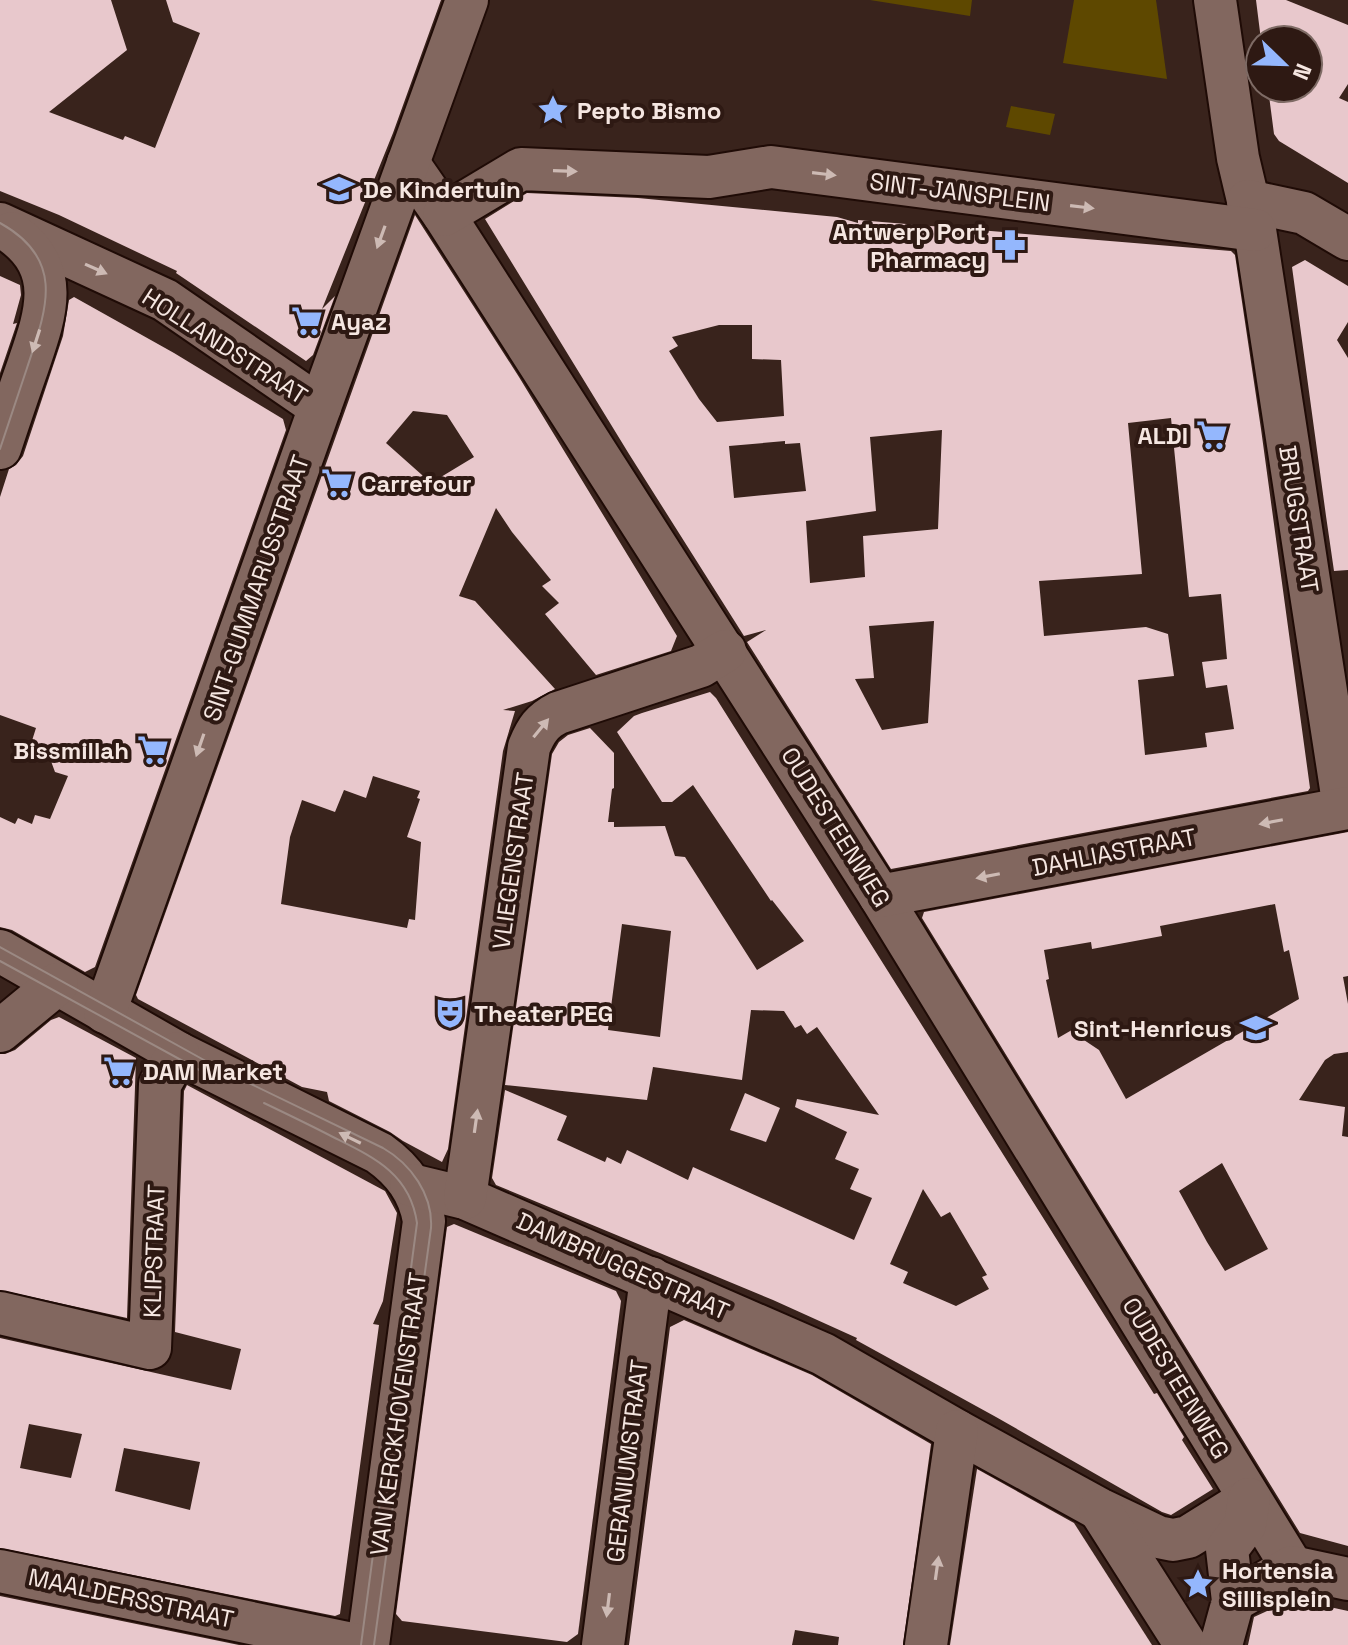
<svg xmlns="http://www.w3.org/2000/svg" width="1348" height="1645" font-family="'Space Grotesk',sans-serif">
  <style>
    .green { fill: #5e4800 }
    .building { fill: #e8c8cc; fill-rule: evenodd }
    .lines { fill: none; stroke-linecap: round; stroke-linejoin: round }
    .minor-casing { stroke: #1f0b06; stroke-width: 46 }
    .minor { stroke: #82675f; stroke-width: 42 }
    .tram { stroke: #9b8983; stroke-width: 2 }
    .oneway { fill: #cdbab4 }
    .labels { text-anchor: middle; dominant-baseline: central; stroke-width: 8; stroke-linejoin: round; paint-order: stroke }
    .poi-label { font-size: 24px; font-weight: bold; fill: #f5e6e1; stroke: #2e1913; text-anchor: start }
    .street-label { font-size: 24px; fill: #f5e6e1; stroke: #2e1913 }
  </style>
  <rect width="100%" height="100%" fill="#39231c"/>
  <g class="green">
    <polygon points="870,0 972,0 970,16"/>
    <polygon points="1074,0 1156,0 1167,79 1063,63"/>
    <polygon points="1011,106 1055,114 1050,135 1006,127"/>
  </g>
  <g class="building">
    <polygon points="0,0 111,0 127,50 49,112 123,140 125,136 155,148 200,33 173,22 166,0 441,0 393,133 322,309 335,296 313,355 306,361 176,273 177,271 59,215 0,191"/>
    <polygon points="1256,0 1286,0 1348,25 1348,84 1339,98 1348,102 1348,183 1279,141 1274,134 1268,88 1308,88 1308,40 1261,40"/>
    <path d="M527,193l111,5 199,19 21,6v-3l373,31 4,4 26,174 49,359 -2,3 -417,78 -144,-227 19,-12 -22,6 -115,-182 -144,-235zM719,325h33v34l29,1 3,56 -67,6 -18,-23 -30,-48 9,-5 -6,-9zM1171,418l18,179 32,-3 6,65 -25,3 4,26 21,-3 7,44 -29,4 2,14 -62,8 -7,-75 36,-4 -6,-42 -22,-7 -102,9 -5,-55 103,-7 -14,-151zM942,430l-4,99 -75,7 2,41 -55,6 -4,-62 70,-10 -6,-74zM785,441v3l15,-1 6,48 -72,7 -5,-52zM934,621l-6,102 -46,7 -27,-51 19,-1 -5,-52z"/>
    <path d="M415,215l104,162 158,259 -6,15 -75,24 -51,-61 14,-11 -17,-17 9,-6 -39,-48 -16,-24 -37,88 16,5 80,88 -23,12 -29,9 12,1 -12,40 -55,398 -6,13 -39,-21 -13,-9 -61,-31 -2,-9 -25,-5 -164,-88 -2,-4zM413,411l34,4 27,42 -43,26 -45,-40zM373,776l47,15 -3,7 3,1 -13,38 14,5 -6,78 -6,-1 -2,9 -126,-24 9,-67 12,-37 33,12 9,-22 22,8z"/>
    <polygon points="1305,260 1348,286 1348,322 1337,340 1348,358 1348,570 1334,571 1326,516 1292,267"/>
    <polygon points="0,276 20,285 21,295 13,324 17,323 0,373"/>
    <polygon points="74,297 174,353 283,419 286,430 95,967 85,972 12,930 0,927 0,817 15,824 18,818 32,824 35,815 50,819 68,776 55,772 48,753 30,747 36,728 0,715 0,497 9,469 16,465 23,456 63,336 69,300"/>
    <path d="M710,692l6,6 438,696 3,-1 27,44 -2,3 31,49 -42,26 -9,-3 -166,-95 -140,-77 1,-2 -84,-38 -277,-115 -4,-7 13,-88 62,26 -10,24 48,22 2,-5 14,7 6,-14 61,30 5,-13 161,73 18,-42 -22,-9 9,-20 -24,-10 12,-27 -52,-25 2,-8 82,16 -62,-88 -10,7 -6,-9 -6,3 -11,-17 -33,-1 -9,70 -89,-13 -6,33 -142,-15 47,-331 7,-12 9,-7 22,-7 24,25v35l-2,1 -4,33h6v5l51,-1 10,30 10,1 72,113 47,-29 -32,-41 -1,1 -78,-116 -21,17h-10l-45,-70 17,-16 8,-3zM622,924l49,7 -11,106 -52,-7zM923,1189l18,28 9,-5 37,63 -5,2 7,12 -33,17 -53,-23 5,-11 -18,-8z"/>
    <path d="M1348,832v144l-5,1 5,27v48l-14,2 -9,6 -26,40 46,7 -3,29 6,1v409l-48,-13 -378,-615 2,-6zM1275,904l9,48 5,-2 10,49 -173,100 -27,-49 -15,-10 -7,-13 -19,11 -12,-58 3,-1 -5,-29 47,-8 1,7 70,-13 -2,-10zM1222,1163l46,86 -43,22 -18,-29 -28,-51z"/>
    <polygon points="59,1017 136,1058 127,1318 0,1290 0,1054 5,1054 15,1050 51,1020"/>
    <path d="M187,1085l198,106 12,22 -14,88 -10,23 6,1 -39,289 -5,2 -335,-68v-210l231,52 10,-41 -66,-17 9,-241zM29,1424l53,10 -11,44 -51,-10zM124,1448l76,14 -10,48 -75,-19z"/>
    <polygon points="745,1093 780,1108 766,1142 730,1130"/>
    <polygon points="454,1224 616,1291 621,1301 578,1634 567,1642 402,1621 396,1614 447,1227"/>
    <polygon points="684,1320 812,1375 931,1444 903,1645 838,1645 839,1637 795,1630 792,1645 629,1645 670,1327"/>
    <polygon points="977,1469 1074,1523 1152,1645 950,1645"/>
    <polygon points="0,1596 239,1645 0,1645"/>
    <polygon points="1293,1599 1348,1611 1348,1645 1248,1645 1254,1617"/>
  </g>
  <g class="lines">
    <defs>
      <g id="minor">
        <polyline points="1215,0 1238,158 1255,230 1344,808"/>
        <polyline points="408,163 444,215 880,896 1292,1567"/>
        <polyline points="1248,201 1304,213 1348,239"/>
        <polyline points="444,215 521,169 709,177 771,167 1255,230"/>
        <polyline points="0,224 165,300 320,407"/>
        <path d="M0,448c9,-27 18,-54 28,-82 17,-50 35,-96 -16,-133"/>
        <polyline points="880,896 1348,808"/>
        <path d="M0,951l178,102 201,100c24,17 40,38 45,68l-56,424"/>
        <polyline points="105,1012 320,407 467,0"/>
        <polyline points="0,1031 57,984"/>
        <polyline points="411,1185 465,1198 823,1354 957,1431 1099,1509 1158,1537 1173,1540 1188,1537 1249,1499"/>
        <path d="M465,1198l64,-451c7,-17 13,-26 29,-34l143,-47 24,-15"/>
        <polyline points="0,1313 150,1348 160,1084 178,1053"/>
        <polyline points="1100,1510 1186,1645"/>
        <polyline points="0,1571 357,1645"/>
        <polyline points="1233,1601 1292,1567 1348,1579"/>
        <polyline points="603,1645 651,1278"/>
        <polyline points="926,1645 957,1431"/>
        <polyline points="1221,1645 1233,1601 1227,1549 1245,1525 1249,1499"/>
      </g>
    </defs>
    <use href="#minor" class="minor-casing"/>
    <use href="#minor" class="minor"/>
    <g class="tram">
      <path d="M0,223c67,37 46,87 27,145 -9,27 -18,54 -27,81"/>
      <path d="M0,947l222,123 161,78c28,16 50,47 48,80l-57,417"/>
      <polyline points="0,961 214,1078"/>
      <path d="M264,1103c23,11 46,22 69,34 40,20 77,36 84,86l-56,422"/>
    </g>
  </g>
  <defs><path id="oneway-solid" d="M-6-.8H1V-3.2L6.5 0L1 3.2V.8H-6Z" transform="scale(2)"/></defs>
  <g class="oneway">
    <use href="#oneway-solid" transform="translate(565 171) rotate(2)"/>
    <use href="#oneway-solid" transform="translate(824 174) rotate(7)"/>
    <use href="#oneway-solid" transform="translate(1082 207) rotate(7)"/>
    <use href="#oneway-solid" transform="translate(381 237) rotate(110)"/>
    <use href="#oneway-solid" transform="translate(96 269) rotate(24)"/>
    <use href="#oneway-solid" transform="translate(36 341) rotate(108)"/>
    <use href="#oneway-solid" transform="translate(541 728) rotate(-51)"/>
    <use href="#oneway-solid" transform="translate(200 745) rotate(109)"/>
    <use href="#oneway-solid" transform="translate(1271 822) rotate(169)"/>
    <use href="#oneway-solid" transform="translate(988 876) rotate(169)"/>
    <use href="#oneway-solid" transform="translate(476 1121) rotate(-82)"/>
    <use href="#oneway-solid" transform="translate(350 1138) rotate(-154)"/>
    <use href="#oneway-solid" transform="translate(937 1568) rotate(-82)"/>
    <use href="#oneway-solid" transform="translate(608 1605) rotate(97)"/>
  </g>
  <defs>
    <symbol id="sight-bare" viewBox="-9 -9 18 18"><path d="M0-6L1.8-2.2L6-1.7L2.9 1.2L3.7 5.4L0 3.3L-3.7 5.4L-2.9 1.2L-6-1.7L-1.8-2.2Z" fill="#94b7fd" stroke="#2e1913" stroke-width="2.5" paint-order="stroke"/></symbol>
    <symbol id="school-bare" viewBox="-9 -9 18 18"><path d="M0-5L7-2L0 1L-7-2ZM-4 1L0 2.5L4 1V4Q0 6-4 4Z" fill="#94b7fd" stroke="#2e1913" stroke-width="2.5" paint-order="stroke"/></symbol>
    <symbol id="pharmacy-bare" viewBox="-9 -9 18 18"><path d="M-2-6h4v4h4v4h-4v4h-4v-4h-4v-4h4Z" fill="#94b7fd" stroke="#2e1913" stroke-width="2.5" paint-order="stroke"/></symbol>
    <symbol id="supermarket-bare" viewBox="-9 -9 18 18"><path d="M-6-5.5h2.5l.6 2H6L4.5 2H-2.5L-4.4-4H-6ZM-1.5 3.2a1.3 1.3 0 1 0 .1 0ZM3 3.2a1.3 1.3 0 1 0 .1 0Z" fill="#94b7fd" stroke="#2e1913" stroke-width="2.5" paint-order="stroke"/></symbol>
    <symbol id="theatre-bare" viewBox="-9 -9 18 18"><path d="M-5-5.5Q0-4 5-5.5V0Q5 5 0 6Q-5 5-5 0ZM-3.3-2.5H-1v1.5H-3.3ZM1-2.5H3.3v1.5H1ZM-2.8 1Q0 5.5 2.8 1Z" fill="#94b7fd" stroke="#2e1913" stroke-width="2.5" paint-order="stroke"/></symbol>
  </defs>
  <g fill-rule="evenodd">
    <use href="#sight-bare" x="531" y="88" width="44" height="44"/>
    <use href="#school-bare" x="317" y="167" width="44" height="44"/>
    <use href="#pharmacy-bare" x="988" y="223" width="44" height="44"/>
    <use href="#supermarket-bare" x="285" y="299" width="44" height="44"/>
    <use href="#supermarket-bare" x="1190" y="413" width="44" height="44"/>
    <use href="#supermarket-bare" x="315" y="461" width="44" height="44"/>
    <use href="#supermarket-bare" x="131" y="728" width="44" height="44"/>
    <use href="#theatre-bare" x="428" y="991" width="44" height="44"/>
    <use href="#school-bare" x="1234" y="1006" width="44" height="44"/>
    <use href="#supermarket-bare" x="97" y="1049" width="44" height="44"/>
    <use href="#sight-bare" x="1176" y="1562" width="44" height="44"/>
  </g>
  <g class="labels">
    <g class="poi-label">
      <text x="577" y="110">Pepto Bismo</text>
      <text x="363" y="189">De Kindertuin</text>
      <text x="986" y="231" text-anchor="end">Antwerp Port<tspan x="986" dy="28">Pharmacy</tspan></text>
      <text x="331" y="321">Ayaz</text>
      <text x="1188" y="435" text-anchor="end">ALDI</text>
      <text x="361" y="483">Carrefour</text>
      <text x="129" y="750" text-anchor="end">Bissmillah</text>
      <text x="474" y="1013">Theater PEG</text>
      <text x="1232" y="1028" text-anchor="end">Sint-Henricus</text>
      <text x="143" y="1071">DAM Market</text>
      <text x="1222" y="1570">Hortensia<tspan x="1222" dy="28">Sillisplein</tspan></text>
    </g>
    <g class="street-label">
      <text transform="translate(960 192) rotate(7)">SINT-JANSPLEIN</text>
      <text transform="translate(225 346) rotate(33)">HOLLANDSTRAAT</text>
      <text transform="translate(1299 519) rotate(81)">BRUGSTRAAT</text>
      <text transform="translate(256 588) rotate(-71)">SINT-GUMMARUSSTRAAT</text>
      <text transform="translate(836 827) rotate(58)">OUDESTEENWEG</text>
      <text transform="translate(1114 852) rotate(-11)">DAHLIASTRAAT</text>
      <text transform="translate(513 861) rotate(-82)">VLIEGENSTRAAT</text>
      <text transform="translate(154 1251) rotate(-88)">KLIPSTRAAT</text>
      <text transform="translate(623 1266) rotate(24)">DAMBRUGGESTRAAT</text>
      <text transform="translate(1176 1378) rotate(59)">OUDESTEENWEG</text>
      <text transform="translate(398 1414) rotate(-82)">VAN KERCKHOVENSTRAAT</text>
      <text transform="translate(627 1461) rotate(-83)">GERANIUMSTRAAT</text>
      <text transform="translate(131 1598) rotate(12)">MAALDERSSTRAAT</text>
    </g>
  </g>
  <g transform="translate(1284 64) rotate(113)"><circle r="38" fill="#2e1913" stroke="#7e6b65" stroke-width="2"/>
  <path d="M0-6L14 30L0 20L-14 30Z" fill="#94b7fd"/>
  <text y="-12" font-size="22" font-weight="bold" text-anchor="middle" fill="#f5e6e1">N</text>
  </g>
</svg>
